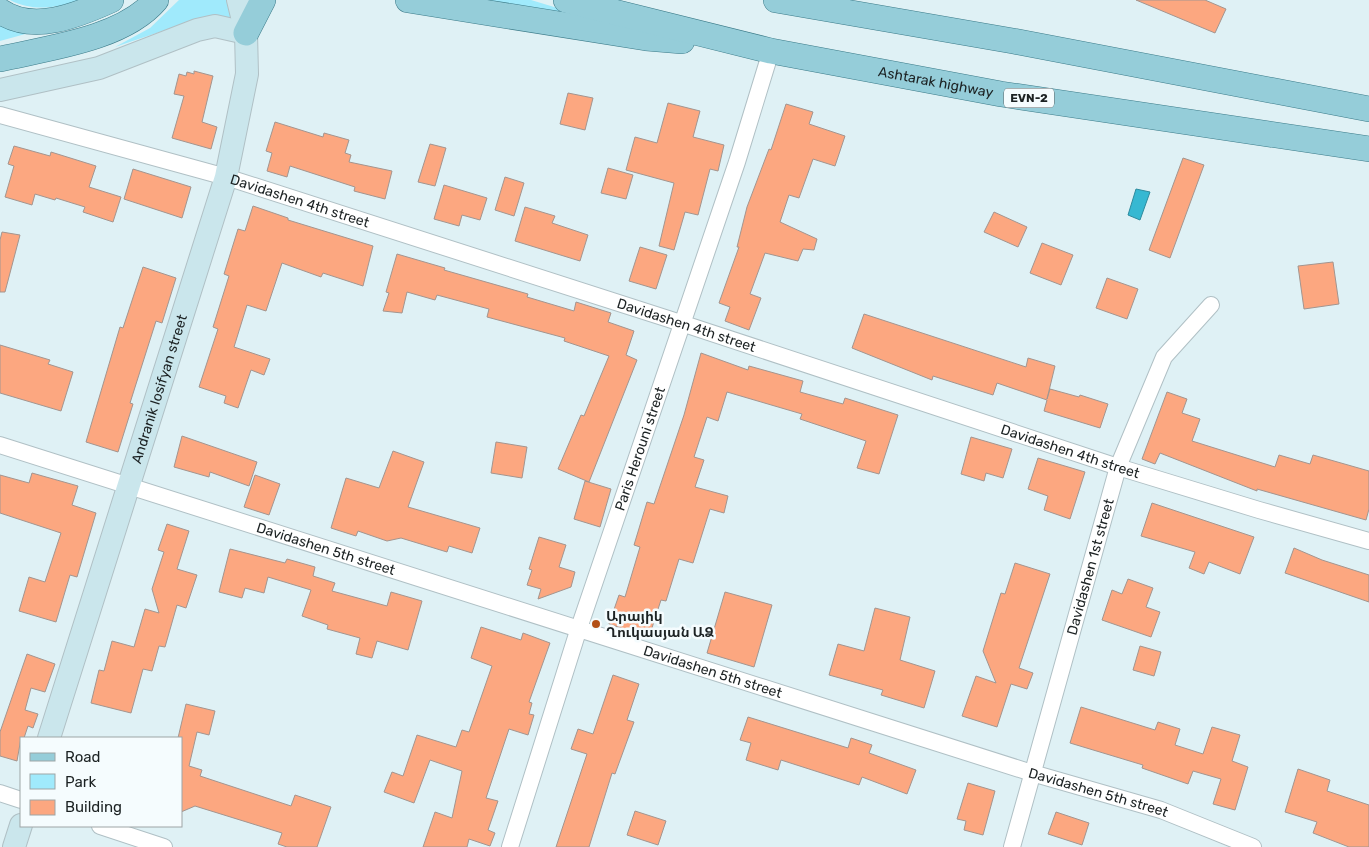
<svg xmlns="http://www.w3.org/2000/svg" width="1369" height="847" font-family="Rubik,'Noto Sans Armenian',sans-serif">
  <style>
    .green { fill: #a0eafc }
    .water { fill: #36b8d2; stroke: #2e8b9e }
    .building { fill: #fca780; stroke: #a3958f }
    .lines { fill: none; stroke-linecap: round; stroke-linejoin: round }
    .street-casing { stroke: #b0c0c5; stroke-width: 18 }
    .secondary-casing { stroke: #b0c0c5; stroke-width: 24 }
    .primary-casing { stroke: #3c7b89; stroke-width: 26 }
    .street { stroke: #fff; stroke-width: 16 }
    .secondary { stroke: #cae6ec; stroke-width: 22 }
    .primary { stroke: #95cdd9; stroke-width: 25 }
    .poi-dot { fill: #b25017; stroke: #f5fcfe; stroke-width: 2 }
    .labels { text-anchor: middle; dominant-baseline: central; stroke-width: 5; stroke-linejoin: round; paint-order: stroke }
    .shield { fill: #f5fcfe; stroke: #5d6365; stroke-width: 1 }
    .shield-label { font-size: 12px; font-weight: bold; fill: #1c2223 }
    .street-label { font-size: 14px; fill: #1c2223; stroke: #f5fcfe }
    .poi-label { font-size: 14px; font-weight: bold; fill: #1c2223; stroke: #f5fcfe; text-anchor: start }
  </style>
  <rect width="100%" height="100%" fill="#dff1f5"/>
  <g class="green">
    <path d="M10,0h70c-23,8 -47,12 -70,0z"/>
    <polygon points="179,0 232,0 239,23 198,19 115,47 150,28"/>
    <polygon points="456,0 531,0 607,23"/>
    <polygon points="0,25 29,33 0,41"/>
  </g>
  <polygon class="water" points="1136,189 1150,192 1140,220 1128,215"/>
  <g class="building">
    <polygon points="1136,0 1205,0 1226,9 1215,33"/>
    <polygon points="194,71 213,76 202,122 217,127 211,149 172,138 184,96 174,94 179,74 186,76 187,72 194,74"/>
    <polygon points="568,93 593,98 585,130 560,124"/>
    <polygon points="668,103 700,111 693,137 724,145 718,171 710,169 698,215 685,212 674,250 659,246 674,183 626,170 635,137 657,143"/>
    <polygon points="786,104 813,112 809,124 845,136 835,166 813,159 799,198 789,195 780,222 817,239 814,250 803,249 798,261 765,253 750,294 761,298 749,330 725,321 730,307 719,303 739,247 737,247 747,207 769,149 771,150"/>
    <polygon points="275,122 323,137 324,133 349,140 345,153 351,155 349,162 392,171 385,199 354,191 355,187 290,166 287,177 267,171 272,153 266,151"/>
    <polygon points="430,144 446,148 435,186 418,182"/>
    <polygon points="14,146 50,156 51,152 96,166 89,187 121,197 113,222 83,212 85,207 56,198 55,200 35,194 32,205 5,197 14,166 8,164"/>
    <polygon points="1183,158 1204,165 1170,258 1149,250"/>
    <polygon points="608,168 633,175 626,199 601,193"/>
    <polygon points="133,169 191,187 182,218 124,199"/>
    <polygon points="505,177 524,183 514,216 495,210"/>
    <polygon points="444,185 487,198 480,220 462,215 459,226 434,219"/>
    <polygon points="253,206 288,218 288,220 373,246 363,286 323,273 321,277 282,263 266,311 247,305 234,347 270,359 264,375 251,370 238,408 224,403 226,396 199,387 218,329 213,327 229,276 224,274 238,229 245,231"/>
    <polygon points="525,207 555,216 552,223 588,235 580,261 515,241"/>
    <polygon points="994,212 1027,227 1018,247 984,232"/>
    <polygon points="2,232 20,235 5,292 0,292 0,240"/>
    <polygon points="1042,243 1073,255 1061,285 1030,273"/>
    <polygon points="640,247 667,255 656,289 629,281"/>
    <polygon points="397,254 445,268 444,270 528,294 527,297 574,311 576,302 611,313 608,322 634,331 626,355 637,360 589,482 558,469 581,415 584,416 609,356 564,341 565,338 487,317 489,309 437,295 435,300 407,292 402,313 383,311 389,293 386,292"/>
    <polygon points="1333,262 1339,304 1304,309 1298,266"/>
    <polygon points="143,267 176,278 162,323 156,321 130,403 133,404 118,452 86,442 120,327 123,328"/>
    <polygon points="1107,278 1138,289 1127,319 1096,308"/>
    <polygon points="864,314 1026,367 1028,358 1055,366 1047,399 1050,389 1079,397 1080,395 1108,404 1100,428 1044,411 1047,400 997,383 993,395 933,376 932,380 852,348"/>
    <polygon points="0,345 50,360 48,364 73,372 61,411 0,393"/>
    <polygon points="701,353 748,370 749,366 803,381 800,392 843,404 845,398 898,415 879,474 857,468 866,441 800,419 802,414 727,392 718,421 707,417 694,457 704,460 695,487 728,496 724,513 710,509 693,563 679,559 666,601 661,600 649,637 609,624 619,595 625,597 640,547 634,545 647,502 654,504 684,415"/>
    <polygon points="1167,392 1187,399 1182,413 1200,419 1192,441 1275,467 1279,455 1310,464 1313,455 1369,471 1369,509 1366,520 1257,489 1257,491 1160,453 1155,464 1142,459"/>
    <polygon points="182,436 257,462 249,486 210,472 209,477 174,467"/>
    <polygon points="971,437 1012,449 1003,478 986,473 984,481 961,474"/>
    <polygon points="496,442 527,447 522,478 491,473"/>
    <polygon points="393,451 424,462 408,507 480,528 472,553 449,546 447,552 401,538 387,541 358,531 356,536 331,528 346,478 379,488"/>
    <polygon points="1038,458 1085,472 1070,519 1044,510 1048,496 1028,489"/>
    <polygon points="32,473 78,486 72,505 96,513 77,577 70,575 56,622 19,611 29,577 45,582 61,533 0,513 0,475 29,483"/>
    <polygon points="255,475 280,484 269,515 244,507"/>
    <polygon points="585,481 611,489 600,527 574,519"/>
    <polygon points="1152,503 1254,537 1240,574 1209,562 1204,574 1189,568 1195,552 1141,536"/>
    <polygon points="167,524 189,531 177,569 197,575 186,608 177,605 165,647 159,646 152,671 143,669 131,713 91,703 99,670 104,671 112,641 134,647 145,609 159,613 152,589 164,552 158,550"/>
    <polygon points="539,537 566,545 559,567 575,572 571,587 538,599 541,589 527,585 532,570 529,569"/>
    <polygon points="1294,548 1322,560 1369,575 1369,602 1285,573"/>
    <polygon points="230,549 285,563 287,559 315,567 313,576 335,583 332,591 387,606 391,592 422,601 408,650 377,641 372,658 356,654 360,638 327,629 328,625 302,616 311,590 268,577 264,593 245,588 242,598 219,592"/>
    <polygon points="1015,563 1050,574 1019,668 1033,673 1027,689 1011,684 997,727 962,716 976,676 996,683 983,651 1001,593 1005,594"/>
    <polygon points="1128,579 1153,588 1146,607 1160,612 1151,637 1102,620 1112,590 1122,594"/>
    <polygon points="725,592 772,605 754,667 707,653"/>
    <polygon points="875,608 910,617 900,660 935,671 924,708 881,695 883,690 829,675 838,644 864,651"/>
    <polygon points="481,627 521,640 523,633 550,643 529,702 532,703 529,714 534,715 528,735 509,729 486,798 498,801 488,830 495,833 490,846 469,839 467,847 423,847 435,812 452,818 462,771 430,760 414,803 384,792 392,772 403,776 417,735 456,747 462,730 469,732 492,666 471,658"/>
    <polygon points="1140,646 1161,652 1154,676 1133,670"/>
    <polygon points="27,654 55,664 45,692 31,688 25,710 38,714 33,728 28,726 24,738 21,738 17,761 0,756 0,732"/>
    <polygon points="613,675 639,684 627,720 634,722 615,774 612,773 589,847 556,847 587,754 571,749 578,729 593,734"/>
    <polygon points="186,704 215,711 209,735 197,732 189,766 202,770 200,776 291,806 295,795 331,807 317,847 287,847 278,844 282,833 195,806 181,812 181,738 178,738"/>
    <polygon points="1081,707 1155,730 1158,722 1180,729 1175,745 1203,754 1212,727 1240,735 1232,761 1248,767 1235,810 1213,804 1221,779 1193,771 1188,784 1142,768 1143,765 1070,743"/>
    <polygon points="748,717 848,748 851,738 872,745 869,753 916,770 907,794 862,777 859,785 781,760 778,770 746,760 751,743 740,740"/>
    <polygon points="1298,769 1330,780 1327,791 1369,805 1369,847 1349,847 1313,833 1317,822 1285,812"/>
    <polygon points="968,783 995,791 983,835 964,830 966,821 957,819"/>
    <polygon points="635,811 666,821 658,845 627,835"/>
    <polygon points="1056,812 1089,823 1082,845 1048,834"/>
  </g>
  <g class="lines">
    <defs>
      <g id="street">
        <path id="s1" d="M0,115l226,62 455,146 437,144 141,43 110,31"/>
        <path id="s2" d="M0,445l1032,328 129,37 92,37"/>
        <polyline points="0,793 21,800"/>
        <polyline points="100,826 164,847"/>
        <path id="s3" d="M510,847l68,-216 159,-469 34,-111"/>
        <path id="s4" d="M1012,847l106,-380 46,-110 47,-52"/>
      </g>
      <g id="secondary">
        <polyline points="0,90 99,68 197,30 215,26 246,33"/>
        <path id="s5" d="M49,738l177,-561 21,-103 -1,-41 -8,-33"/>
        <polyline points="14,847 21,825"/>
      </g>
      <g id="primary">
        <polyline points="408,0 646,38 682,41"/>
        <path id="s6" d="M566,0l205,51 230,43 368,55"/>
        <polyline points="776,0 1013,41 1369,109"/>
        <path d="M0,11c33,23 78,4 111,-11"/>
        <polyline points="246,33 263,0"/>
        <path d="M0,59c48,-11 123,-20 156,-59"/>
      </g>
    </defs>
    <use href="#street" class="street-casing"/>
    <use href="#secondary" class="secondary-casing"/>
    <use href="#primary" class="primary-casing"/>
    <use href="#street" class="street"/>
    <use href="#secondary" class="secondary"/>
    <use href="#primary" class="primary"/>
  </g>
  <circle class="poi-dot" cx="596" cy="624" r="5"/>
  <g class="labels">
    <rect class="shield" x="1004" y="88.5" width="50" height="19" rx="4"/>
    <g class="shield-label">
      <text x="1029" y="98">EVN-2</text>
    </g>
    <g class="street-label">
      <text stroke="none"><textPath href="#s6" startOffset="379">Ashtarak highway</textPath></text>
      <text stroke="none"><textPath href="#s1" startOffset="312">Davidashen 4th street</textPath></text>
      <text stroke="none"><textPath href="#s1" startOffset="718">Davidashen 4th street</textPath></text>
      <text stroke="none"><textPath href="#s5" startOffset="366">Andranik Iosifyan street</textPath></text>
      <text stroke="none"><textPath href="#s3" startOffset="419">Paris Herouni street</textPath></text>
      <text stroke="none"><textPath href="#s1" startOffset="1122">Davidashen 4th street</textPath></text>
      <text stroke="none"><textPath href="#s2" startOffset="342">Davidashen 5th street</textPath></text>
      <text stroke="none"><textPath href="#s4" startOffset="291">Davidashen 1st street</textPath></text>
      <text stroke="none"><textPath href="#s2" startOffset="748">Davidashen 5th street</textPath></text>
      <text stroke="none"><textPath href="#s2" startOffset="1152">Davidashen 5th street</textPath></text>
    </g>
    <g class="poi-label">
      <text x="606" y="616">Արայիկ<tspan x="606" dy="16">Ղուկասյան ԱՁ</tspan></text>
    </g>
  </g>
  <rect x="20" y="737" width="162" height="90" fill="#f5fcfe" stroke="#9ea5a6"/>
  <rect x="30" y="753" width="25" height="8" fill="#95cdd9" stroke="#9ea5a6"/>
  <text x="65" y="762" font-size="15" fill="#1c2223">Road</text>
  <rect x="30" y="774" width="25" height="15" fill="#a0eafc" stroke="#9ea5a6"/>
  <text x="65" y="787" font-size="15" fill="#1c2223">Park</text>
  <rect x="30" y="800" width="25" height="15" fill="#fca780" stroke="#9ea5a6"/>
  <text x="65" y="812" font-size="15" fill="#1c2223">Building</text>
</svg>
